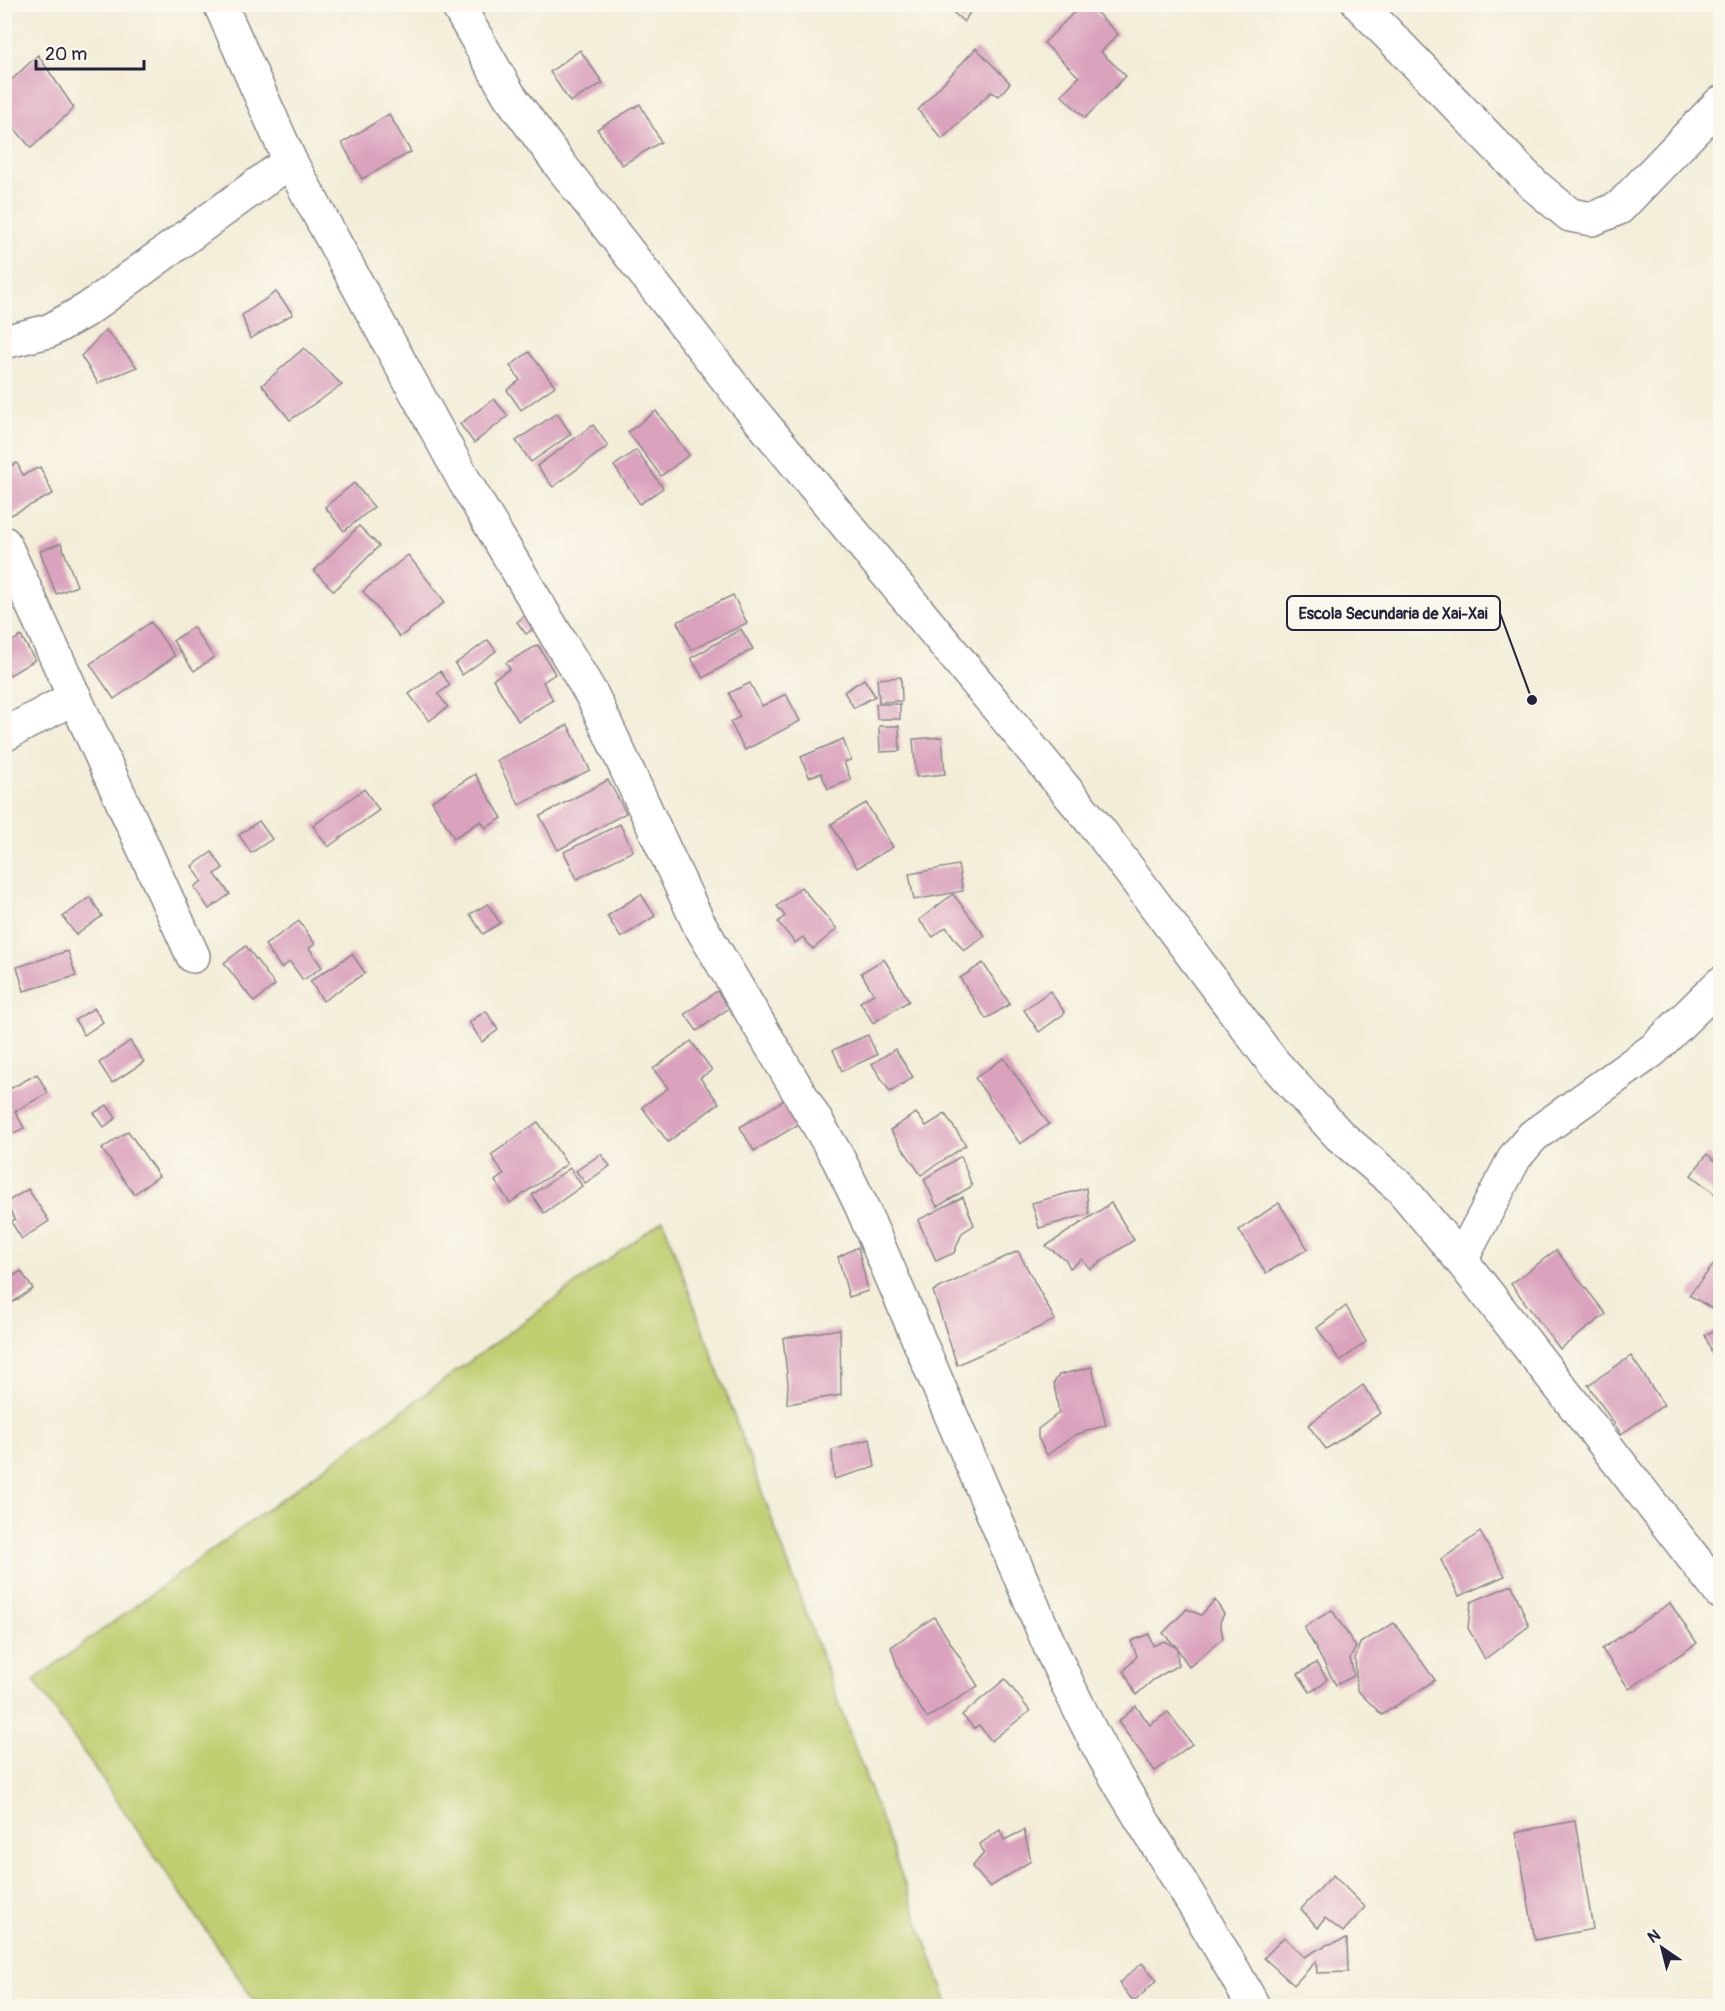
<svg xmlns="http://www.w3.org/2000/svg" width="1725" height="2011" font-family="Pangolin,sans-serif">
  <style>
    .green { fill: #c0cd6f; stroke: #717855; stroke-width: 1.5 }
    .building { fill: #daa2bd }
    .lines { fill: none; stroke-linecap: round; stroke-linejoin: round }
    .street-casing { stroke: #8a888a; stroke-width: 36 }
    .street { stroke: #fff; stroke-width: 33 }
    .leader { fill: none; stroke: #22223b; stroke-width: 2 }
    .callout-dot { fill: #22223b; stroke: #fbf7ec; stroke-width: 2 }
    .callout { fill: #fbf7ec; stroke: #22223b; stroke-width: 2 }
    .callout-label { font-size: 16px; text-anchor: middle; font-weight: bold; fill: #22223b }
  </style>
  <rect width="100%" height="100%" fill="#fbf7ec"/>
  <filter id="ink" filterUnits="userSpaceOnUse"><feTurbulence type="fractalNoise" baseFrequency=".0167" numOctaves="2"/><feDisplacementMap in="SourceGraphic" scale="12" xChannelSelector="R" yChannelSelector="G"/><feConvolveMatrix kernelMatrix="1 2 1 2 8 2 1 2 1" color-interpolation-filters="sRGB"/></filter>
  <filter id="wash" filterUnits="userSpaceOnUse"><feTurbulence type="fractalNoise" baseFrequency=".008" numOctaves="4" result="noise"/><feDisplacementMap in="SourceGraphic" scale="24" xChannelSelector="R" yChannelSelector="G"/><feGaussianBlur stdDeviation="1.35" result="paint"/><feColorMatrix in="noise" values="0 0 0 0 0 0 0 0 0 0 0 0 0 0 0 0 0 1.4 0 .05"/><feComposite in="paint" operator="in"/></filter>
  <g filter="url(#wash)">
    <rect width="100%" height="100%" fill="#f3edd8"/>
    <polygon class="green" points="663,1220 949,2006 258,2006 34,1680"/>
    <g id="blocks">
      <g class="building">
        <polygon points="944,4 975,4 964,22"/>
        <polygon points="1082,4 1088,4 1118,34 1101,52 1126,76 1085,118 1061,95 1079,77 1044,43"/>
        <polygon points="976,48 1010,83 999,96 991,92 942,139 918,110"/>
        <polygon points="580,50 603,83 570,102 550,72"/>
        <polygon points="38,55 74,108 31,148 4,116 4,87"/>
        <polygon points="640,104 661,142 622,165 597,129"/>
        <polygon points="389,114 411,152 362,179 342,143"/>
        <polygon points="276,292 293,314 250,339 242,315"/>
        <polygon points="106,330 137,367 98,383 81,356"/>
        <polygon points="304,348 342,385 290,420 262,385"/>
        <polygon points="529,352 555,386 521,410 507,390 520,380 510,366"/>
        <polygon points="494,399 508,416 474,443 460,424"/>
        <polygon points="656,411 689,455 661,476 628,432"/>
        <polygon points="557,413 571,434 531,462 516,441"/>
        <polygon points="593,425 608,446 553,487 537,466"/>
        <polygon points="636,450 663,488 640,504 614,466"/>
        <polygon points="17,463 23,475 40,467 53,494 11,515 4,502 4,469"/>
        <polygon points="354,483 374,507 344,531 325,507"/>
        <polygon points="359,526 379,546 334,591 314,571"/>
        <polygon points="61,543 77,586 56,594 40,551"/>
        <polygon points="408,555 445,602 400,637 363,591"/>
        <polygon points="733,595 747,623 691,650 677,622"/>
        <polygon points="535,607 544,621 526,634 517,622"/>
        <polygon points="151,622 175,656 114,699 90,664"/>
        <polygon points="193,627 214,657 194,671 173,641"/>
        <polygon points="741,629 753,649 703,678 691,658"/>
        <polygon points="21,636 35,660 10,675 4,667 4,646"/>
        <polygon points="488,640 496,651 462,675 455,664"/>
        <polygon points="538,645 555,674 543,682 553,700 518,721 493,679 510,669 506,663"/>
        <polygon points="440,671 450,685 438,694 448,707 429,721 409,694"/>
        <polygon points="901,677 902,701 879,702 877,679"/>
        <polygon points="864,679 875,696 854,708 844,692"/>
        <polygon points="750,683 762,706 786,694 800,721 745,750 730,722 740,717 729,693"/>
        <polygon points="876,704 900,704 900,719 877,719"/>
        <polygon points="568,725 590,770 519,805 497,760"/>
        <polygon points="879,726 899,726 900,751 880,752"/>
        <polygon points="942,737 945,774 916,777 913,739"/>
        <polygon points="843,739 851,760 844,762 851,780 828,789 821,773 809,777 801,757"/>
        <polygon points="475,774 502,818 486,828 481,821 454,838 432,801"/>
        <polygon points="608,780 626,813 558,850 540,816"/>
        <polygon points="364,789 379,810 328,847 313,826"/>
        <polygon points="866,803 893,847 857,868 831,824"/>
        <polygon points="259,821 272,839 251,853 239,835"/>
        <polygon points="620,824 633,851 577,879 564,852"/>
        <polygon points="212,852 223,868 215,874 230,894 209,909 194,887 202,881 192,866"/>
        <polygon points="958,865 963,891 914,900 909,874"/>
        <polygon points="801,887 837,929 813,949 803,937 795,943 778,922 785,916 777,906"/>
        <polygon points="641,894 655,916 621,938 607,916"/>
        <polygon points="953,894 985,936 964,951 946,927 933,937 919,920"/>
        <polygon points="90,897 102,916 76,935 63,917"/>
        <polygon points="488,904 500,923 483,934 470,914"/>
        <polygon points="299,921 315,944 309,948 322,967 303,980 290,962 281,968 265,945"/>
        <polygon points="246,946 275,985 254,1002 224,963"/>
        <polygon points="68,951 76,976 24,991 17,967"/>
        <polygon points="352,954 365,973 323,1001 310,981"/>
        <polygon points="884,959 909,1001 873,1023 860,1002 874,994 861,973"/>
        <polygon points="983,963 1010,1004 986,1019 960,978"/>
        <polygon points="717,991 729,1008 697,1031 685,1014"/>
        <polygon points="1050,991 1065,1013 1039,1032 1024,1010"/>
        <polygon points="94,1008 103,1022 84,1035 75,1020"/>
        <polygon points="486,1011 498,1030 482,1042 469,1022"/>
        <polygon points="868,1035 877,1055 842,1071 833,1050"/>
        <polygon points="130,1041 144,1062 112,1083 99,1063"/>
        <polygon points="691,1041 712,1070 700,1078 719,1103 668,1142 642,1107 668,1088 653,1069"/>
        <polygon points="895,1049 913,1077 890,1092 872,1064"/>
        <polygon points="1004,1058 1049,1124 1020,1144 975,1078"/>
        <polygon points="37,1074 48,1093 15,1111 24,1128 4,1138 4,1092"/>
        <polygon points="794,1094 809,1118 754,1151 740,1127"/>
        <polygon points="107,1105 116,1118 104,1127 94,1113"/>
        <polygon points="916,1113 926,1126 945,1114 966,1145 921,1175 890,1130"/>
        <polygon points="538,1122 567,1164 510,1203 495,1181 504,1174 491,1155"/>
        <polygon points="128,1131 159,1176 134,1194 102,1149"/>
        <polygon points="601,1154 610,1166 585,1183 576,1171"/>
        <polygon points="1707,1154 1720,1165 1720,1198 1691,1175"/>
        <polygon points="961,1156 972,1186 937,1207 924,1179"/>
        <polygon points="570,1168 582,1186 544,1213 532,1195"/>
        <polygon points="1086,1188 1089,1214 1039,1228 1032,1203"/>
        <polygon points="28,1189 49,1221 22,1239 11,1222 15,1219 5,1203"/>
        <polygon points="963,1197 974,1225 962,1233 954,1253 936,1261 918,1220"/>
        <polygon points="1111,1203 1134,1240 1090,1269 1082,1259 1070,1268 1066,1260 1046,1246"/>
        <polygon points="1279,1203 1308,1249 1266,1273 1239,1230"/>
        <polygon points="858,1247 868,1291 849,1297 838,1257"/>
        <polygon points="1556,1250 1606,1314 1560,1349 1511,1284"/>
        <polygon points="1018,1251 1055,1320 957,1365 933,1291"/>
        <polygon points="1720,1257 1720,1311 1719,1313 1689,1295"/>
        <polygon points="21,1271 33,1289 4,1308 4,1282"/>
        <polygon points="1346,1306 1366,1342 1340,1361 1317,1328"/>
        <polygon points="1720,1327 1720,1376 1705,1335"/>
        <polygon points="840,1329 841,1395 787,1404 788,1383 783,1338"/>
        <polygon points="1631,1356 1664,1405 1621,1434 1588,1385"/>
        <polygon points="1092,1367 1106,1425 1075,1435 1047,1455 1038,1438 1038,1429 1059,1413 1054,1383 1059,1375"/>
        <polygon points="1363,1385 1381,1413 1326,1449 1308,1425"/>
        <polygon points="870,1439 875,1467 834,1479 832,1450"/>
        <polygon points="1480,1532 1505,1576 1459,1596 1441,1560"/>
        <polygon points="1512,1585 1529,1626 1485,1659 1468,1628 1471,1602"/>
        <polygon points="1215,1600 1224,1614 1220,1622 1223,1638 1189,1667 1177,1648 1163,1633 1187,1609 1201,1615"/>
        <polygon points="1670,1603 1697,1643 1629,1689 1602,1649"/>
        <polygon points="1332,1610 1356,1647 1350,1658 1354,1676 1336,1685 1304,1627"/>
        <polygon points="934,1617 978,1686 927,1718 902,1680 891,1647"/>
        <polygon points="1394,1623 1435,1680 1382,1715 1357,1690 1355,1659 1360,1643"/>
        <polygon points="1149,1634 1153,1646 1164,1641 1177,1648 1178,1665 1153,1680 1136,1695 1124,1671 1137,1656 1131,1641"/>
        <polygon points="1316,1663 1327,1679 1322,1685 1310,1692 1298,1674"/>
        <polygon points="1005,1679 1030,1711 991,1741 979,1725 974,1728 962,1715"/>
        <polygon points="1136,1706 1150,1725 1168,1712 1192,1744 1155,1771 1118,1722"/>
        <polygon points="1575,1821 1593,1929 1535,1940 1516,1832"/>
        <polygon points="1000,1830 1004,1840 1024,1830 1031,1861 990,1887 972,1867 984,1853 980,1844"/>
        <polygon points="1333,1875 1365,1907 1343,1932 1325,1918 1318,1928 1301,1909"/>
        <polygon points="1284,1937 1304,1957 1326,1945 1347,1939 1348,1972 1317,1973 1316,1961 1294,1985 1264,1958"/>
        <polygon points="1142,1963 1157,1980 1134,2002 1119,1983"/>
      </g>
    </g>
  </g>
  <g filter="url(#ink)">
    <use href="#blocks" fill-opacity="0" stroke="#8a888a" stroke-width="1.5"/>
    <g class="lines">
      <defs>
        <g id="street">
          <path d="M220,4l70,157 175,321 128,215 105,225 140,236 23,47 191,446c17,36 33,72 53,107 48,84 103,163 148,248"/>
          <polyline points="457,4 509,95 561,166 745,402 1099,830 1272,1061 1339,1135 1401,1188 1461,1260 1720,1592"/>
          <polyline points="1359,4 1534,185 1570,215 1592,219 1619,208 1720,103"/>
          <polyline points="4,342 49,331 88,309 290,161"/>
          <polyline points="4,543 193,956"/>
          <polyline points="4,735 75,697"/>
          <polyline points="1461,1260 1515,1157 1533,1136 1653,1050 1720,984"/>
        </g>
      </defs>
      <use href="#street" class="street-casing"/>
      <use href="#street" class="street"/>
    </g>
  </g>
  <path class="leader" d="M1532 700L1500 613"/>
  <circle class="callout-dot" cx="1532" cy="700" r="6"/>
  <rect class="callout" x="1287" y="596" width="213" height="34" rx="6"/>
  <g class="callout-label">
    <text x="1393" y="619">Escola Secundaria de Xai-Xai</text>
  </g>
  <rect width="1725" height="2011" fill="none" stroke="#fbf7ec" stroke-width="24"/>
  <g transform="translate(1662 1948) rotate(325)" stroke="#fbf7ec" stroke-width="4.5" paint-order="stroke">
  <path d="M0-4.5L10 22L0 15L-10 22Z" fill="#22223b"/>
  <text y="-9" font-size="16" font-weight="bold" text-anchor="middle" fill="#22223b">N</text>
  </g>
  <path d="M36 60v9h108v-9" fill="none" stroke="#22223b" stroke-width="3"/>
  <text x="45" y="60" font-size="18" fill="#22223b" stroke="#fbf7ec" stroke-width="4.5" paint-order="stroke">20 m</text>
</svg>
